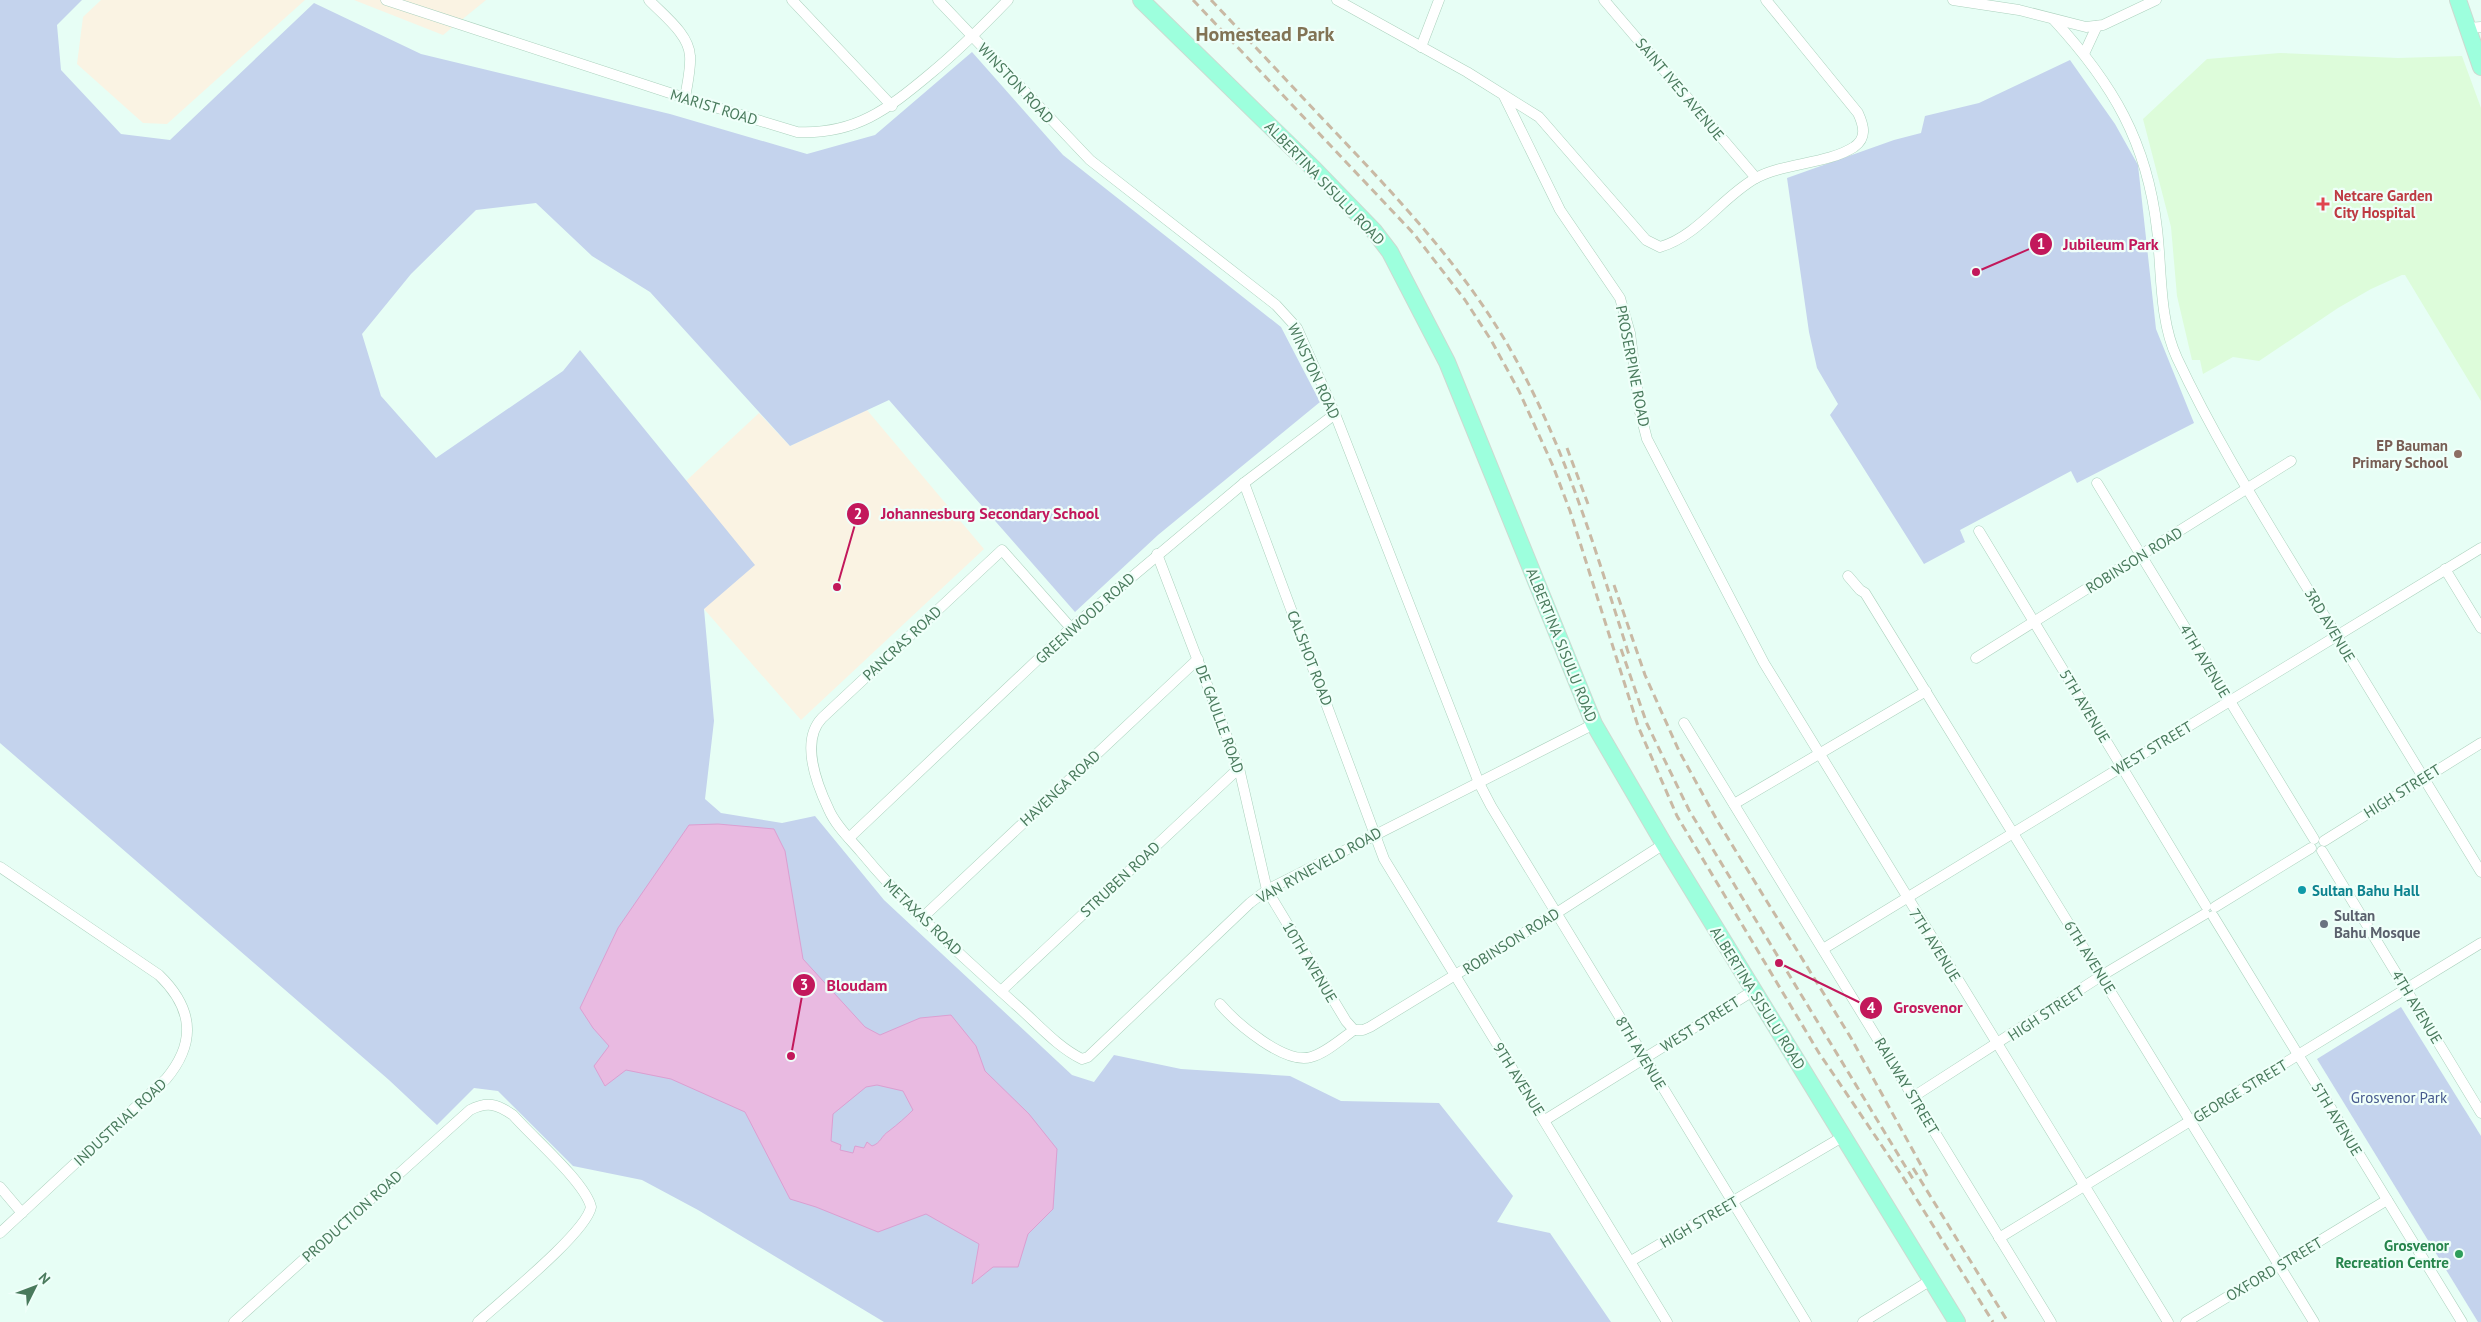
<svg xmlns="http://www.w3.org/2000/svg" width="2481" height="1322" font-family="'PT Sans',sans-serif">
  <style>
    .education { fill: #faf3e3 }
    .medical { fill: #ddfcda }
    .green { fill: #c4d3ed }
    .water { fill: #e9bae1; stroke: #db9fd1; fill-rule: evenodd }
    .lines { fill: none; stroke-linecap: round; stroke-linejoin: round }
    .minor-casing { stroke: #abd1bd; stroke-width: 11 }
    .primary-casing { stroke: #ccdad1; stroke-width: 18 }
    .minor { stroke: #fff; stroke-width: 10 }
    .primary { stroke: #9dffdd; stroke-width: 16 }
    .rail { stroke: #c9b9a4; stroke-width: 3; stroke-dasharray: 8 5; stroke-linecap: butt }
    .health-dot { fill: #e0444e; stroke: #effff9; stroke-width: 2 }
    .education-dot { fill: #8d6e63; stroke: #effff9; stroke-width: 2 }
    .culture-dot { fill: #0f9aa8; stroke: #effff9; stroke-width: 2 }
    .worship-dot { fill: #6b7280; stroke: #effff9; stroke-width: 2 }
    .leisure-dot { fill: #2e9e5b; stroke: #effff9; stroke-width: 2 }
    .labels { text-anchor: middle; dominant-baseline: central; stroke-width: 4.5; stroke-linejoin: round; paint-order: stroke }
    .street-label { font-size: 15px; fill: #497a5c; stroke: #effff9 }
    .health-label { font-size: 15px; font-weight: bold; fill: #be3a42; stroke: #effff9; text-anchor: start }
    .education-label { font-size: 15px; font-weight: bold; fill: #785e54; stroke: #effff9; text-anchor: end }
    .culture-label { font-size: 15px; font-weight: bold; fill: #0d838f; stroke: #effff9; text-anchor: start }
    .worship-label { font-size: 15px; font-weight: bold; fill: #5b616d; stroke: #effff9; text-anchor: start }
    .park-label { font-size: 15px; fill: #45588c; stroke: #effff9 }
    .leisure-label { font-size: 15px; font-weight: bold; fill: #27864d; stroke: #effff9; text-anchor: end }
    .district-label { font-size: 20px; font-weight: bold; fill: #817354; stroke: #effff9 }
    .leader { fill: none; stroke: #c2185b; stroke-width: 2 }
    .callout-dot { fill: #c2185b; stroke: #effff9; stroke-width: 2 }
    .mark-label { font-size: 15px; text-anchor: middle; font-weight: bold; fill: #fff }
    .callout-label { font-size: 16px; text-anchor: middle; font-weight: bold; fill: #c2185b; stroke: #effff9; stroke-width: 4.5; stroke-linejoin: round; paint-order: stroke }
  </style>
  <rect width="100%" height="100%" fill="#e7fef5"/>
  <g class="education">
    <polygon points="101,0 305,0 167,124 143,123 77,64 83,17"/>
    <polygon points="354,0 502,0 486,0 443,35"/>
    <polygon points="867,410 984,549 801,720 704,609 686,481 759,413 790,446"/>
  </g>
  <polygon class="medical" points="2280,53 2398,58 2462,56 2481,108 2481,401 2405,275 2402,275 2371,289 2338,308 2259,361 2233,357 2203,374 2200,360 2192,360 2177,296 2171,227 2143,119 2207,59"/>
  <g class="green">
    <polygon points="0,0 82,0 57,25 61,70 121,134 170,140 314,3 421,54 670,114 807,154 875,135 972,52 1063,155 1281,327 1320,402 1158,535 1075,612 889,400 790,446 650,292 592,256 536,203 476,210 411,274 362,334 381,396 436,458 563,371 580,350 755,565 704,609 714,721 705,799 721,813 782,823 815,816 884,900 1072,1075 1094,1082 1114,1055 1181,1069 1290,1076 1341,1101 1439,1103 1513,1196 1497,1222 1550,1233 1611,1322 884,1322 698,1210 642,1180 573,1166 498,1091 474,1088 437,1125 389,1080 0,743"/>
    <polygon points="2070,60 2115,124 2138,165 2156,329 2194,423 2077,483 2071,471 1960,530 1965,542 1924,564 1830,415 1838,404 1817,368 1809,332 1787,178 1894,140 1921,133 1925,116 1979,103"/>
    <polygon points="2401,1007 2481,1136 2481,1322 2478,1322 2317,1059"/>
  </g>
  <path class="water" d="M718,824l56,5 11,22 18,108 62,68 15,8 40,-17 31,-3 25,31 9,25 44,43 28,35 -4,60 -25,25 -10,33h-25l-21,17 7,-40 -53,-30 -48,18 -62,-25 -26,-8 -45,-87 -74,-33 -45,-9 -21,16 -11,-20 15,-20 -16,-18 -13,-20 38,-80 71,-103zM877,1085l26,6 10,19c-8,8 -15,14 -24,21 -8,5 -8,12 -17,15l-5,-4 -3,6 -9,-2 -2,7 -13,-3 1,-5 -10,-4 2,-27 33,-27z"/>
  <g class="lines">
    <defs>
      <g id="minor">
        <path d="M386,0l299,98 112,34c58,3 91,-23 133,-58 28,-23 53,-48 78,-74"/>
        <path d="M649,0c14,15 40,34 41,56 1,13 -3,29 -5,42"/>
        <polyline points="792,0 892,106"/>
        <polyline points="938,0 1090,160 1276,305 1297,328 1335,414 1479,783 1491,806 1806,1322"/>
        <path d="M1337,0l130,72 72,45 107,123 14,7c38,-11 62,-50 96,-69 27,-15 72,-14 98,-31 13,-9 10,-21 4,-34l-92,-113"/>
        <polyline points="1604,0 1756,178"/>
        <polyline points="1953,0 2019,10 2086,27 2103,25 2156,0"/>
        <path d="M2054,20c59,64 93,122 103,209 5,43 2,90 20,129 37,79 84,154 129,228 59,95 117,191 175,286"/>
        <polyline points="2467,28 2481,27"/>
        <polyline points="1421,47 1439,0"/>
        <polyline points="2084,54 2097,26"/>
        <polyline points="1504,96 1560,210 1620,298 1630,333 1640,412 1647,439 1764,663 2168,1322"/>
        <polyline points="1244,483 1384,859 1667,1322"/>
        <polyline points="2097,483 2314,839"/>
        <polyline points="1979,531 2206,906"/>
        <polyline points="1157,554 1239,768 1267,890 1346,1021 1354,1030 1363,1030 1370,1027 1555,914 1664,844"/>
        <polyline points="2445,569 2481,628"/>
        <polyline points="1848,576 1860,590 1865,593 2314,1322"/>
        <path d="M1071,628l-69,-78 -180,168c-22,23 -5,67 7,92 7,16 21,29 32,42 46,56 101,104 154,152 21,18 42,43 67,55l6,-2 162,-154 17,-13 327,-166"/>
        <polyline points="1976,658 2291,461"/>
        <polyline points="1684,723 2051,1322"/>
        <polyline points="1734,804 1926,691"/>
        <polyline points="849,838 1071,628 1244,483 1335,414"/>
        <polyline points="2324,841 2481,743"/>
        <polyline points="2322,851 2481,1113"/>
        <path d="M0,867l159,108c34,33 38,67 7,104l-166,154"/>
        <polyline points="2215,907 2311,848"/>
        <polyline points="2213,916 2462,1322"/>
        <polyline points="922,918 1198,659"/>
        <polyline points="1823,949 2481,548"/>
        <polyline points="1001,991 1239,768"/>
        <path d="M1220,1004c16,19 65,61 91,53 15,-4 30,-18 43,-27"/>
        <polyline points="1913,1097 2101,976 2205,914"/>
        <polyline points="1545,1120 1753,991"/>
        <polyline points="0,1187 22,1213"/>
        <polyline points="1999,1238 2481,943"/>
        <polyline points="1631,1261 1844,1136"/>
        <path d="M234,1322l236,-212c17,-9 27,-6 43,5 19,22 72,67 78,92 -5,26 -90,94 -113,115"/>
        <polyline points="1863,1322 1931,1280"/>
        <polyline points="2186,1322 2387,1200"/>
      </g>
      <g id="primary">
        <polyline points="1141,0 1314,169 1374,231 1390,252 1447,362 1594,724 1664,844 1957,1322"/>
        <polyline points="2458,0 2481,67"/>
      </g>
    </defs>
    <use href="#minor" class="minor-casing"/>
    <use href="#primary" class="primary-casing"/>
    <use href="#minor" class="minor"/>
    <use href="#primary" class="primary"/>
    <g class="rail">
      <polyline points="1193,0 1414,234 1465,300 1491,340 1519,391 1553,466 1570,511 1638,726 1677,816 1819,1053 1901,1174 1993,1322"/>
      <path d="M1211,0c43,45 85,91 128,136 65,69 129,137 175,220 53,96 82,196 115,299"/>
      <polyline points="1567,448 1588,504"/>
      <polyline points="1614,585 1645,675 1679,751 1718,822 1851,1038 1927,1176"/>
      <polyline points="1621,649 1647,724 1689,810 1913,1179"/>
      <polyline points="1913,1168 2008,1322"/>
    </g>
  </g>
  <path class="health-dot" d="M2320.5 196.5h5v5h5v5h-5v5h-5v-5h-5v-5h5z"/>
  <circle class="education-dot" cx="2458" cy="454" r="5"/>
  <circle class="culture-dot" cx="2302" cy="890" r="5"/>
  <circle class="worship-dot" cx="2324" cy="924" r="5"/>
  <circle class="leisure-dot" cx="2459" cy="1254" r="5"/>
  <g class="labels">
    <g class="street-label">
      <text transform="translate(1016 83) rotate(47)">WINSTON ROAD</text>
      <text transform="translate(1680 89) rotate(50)">SAINT IVES AVENUE</text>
      <text transform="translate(714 107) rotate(17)">MARIST ROAD</text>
      <text transform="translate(1325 183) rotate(46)">ALBERTINA SISULU ROAD</text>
      <text transform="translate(1633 366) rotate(79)">PROSERPINE ROAD</text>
      <text transform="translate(1314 371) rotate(65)">WINSTON ROAD</text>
      <text transform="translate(2134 560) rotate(-32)">ROBINSON ROAD</text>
      <text transform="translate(1085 618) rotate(-42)">GREENWOOD ROAD</text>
      <text transform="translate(2330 625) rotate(59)">3RD AVENUE</text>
      <text transform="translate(902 643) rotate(-43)">PANCRAS ROAD</text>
      <text transform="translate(1562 645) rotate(68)">ALBERTINA SISULU ROAD</text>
      <text transform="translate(1310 658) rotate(69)">CALSHOT ROAD</text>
      <text transform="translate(2205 661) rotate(59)">4TH AVENUE</text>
      <text transform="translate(2085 706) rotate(59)">5TH AVENUE</text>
      <text transform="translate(1220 719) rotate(70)">DE GAULLE ROAD</text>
      <text transform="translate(2152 748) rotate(-31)">WEST STREET</text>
      <text transform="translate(1060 788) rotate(-43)">HAVENGA ROAD</text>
      <text transform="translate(2402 791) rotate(-32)">HIGH STREET</text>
      <text transform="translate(1319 865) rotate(-29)">VAN RYNEVELD ROAD</text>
      <text transform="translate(1120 879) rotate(-43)">STRUBEN ROAD</text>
      <text transform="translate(923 917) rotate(44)">METAXAS ROAD</text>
      <text transform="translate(1511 941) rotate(-32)">ROBINSON ROAD</text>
      <text transform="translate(1935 945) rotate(58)">7TH AVENUE</text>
      <text transform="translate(2090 957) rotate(58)">6TH AVENUE</text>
      <text transform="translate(1310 962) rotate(59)">10TH AVENUE</text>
      <text transform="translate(1758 998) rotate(58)">ALBERTINA SISULU ROAD</text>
      <text transform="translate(2417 1007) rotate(59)">4TH AVENUE</text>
      <text transform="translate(2046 1013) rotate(-33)">HIGH STREET</text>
      <text transform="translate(1700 1024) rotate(-32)">WEST STREET</text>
      <text transform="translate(1641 1053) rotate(59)">8TH AVENUE</text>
      <text transform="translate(1519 1079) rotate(58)">9TH AVENUE</text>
      <text transform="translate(1907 1086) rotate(59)">RAILWAY STREET</text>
      <text transform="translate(2240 1091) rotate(-31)">GEORGE STREET</text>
      <text transform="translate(2337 1119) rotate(59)">5TH AVENUE</text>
      <text transform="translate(120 1122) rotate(-43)">INDUSTRIAL ROAD</text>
      <text transform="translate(352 1216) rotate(-42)">PRODUCTION ROAD</text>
      <text transform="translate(1699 1222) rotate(-30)">HIGH STREET</text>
      <text transform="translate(2274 1269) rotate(-31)">OXFORD STREET</text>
    </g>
    <g class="health-label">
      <text x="2334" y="195">Netcare Garden<tspan x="2334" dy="17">City Hospital</tspan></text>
    </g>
    <g class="education-label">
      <text x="2448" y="445">EP Bauman<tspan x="2448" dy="17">Primary School</tspan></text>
    </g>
    <g class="culture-label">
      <text x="2312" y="890">Sultan Bahu Hall</text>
    </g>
    <g class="worship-label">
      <text x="2334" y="915">Sultan<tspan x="2334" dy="17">Bahu Mosque</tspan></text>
    </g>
    <g class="park-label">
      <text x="2399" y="1097">Grosvenor Park</text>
    </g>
    <g class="leisure-label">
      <text x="2449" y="1245">Grosvenor<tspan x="2449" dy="17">Recreation Centre</tspan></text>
    </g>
    <g class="district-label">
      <text x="1265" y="34">Homestead Park</text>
    </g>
  </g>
  <path class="leader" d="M1976 272L2041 244M837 587L858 514M791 1056L804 985M1779 963L1871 1008"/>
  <g class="callout-dot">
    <circle cx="1976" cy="272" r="5"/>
    <circle cx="837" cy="587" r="5"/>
    <circle cx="791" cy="1056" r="5"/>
    <circle cx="1779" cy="963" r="5"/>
    <circle cx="2041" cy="244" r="12"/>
    <circle cx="858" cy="514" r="12"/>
    <circle cx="804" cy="985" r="12"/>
    <circle cx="1871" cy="1008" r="12"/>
  </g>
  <g class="mark-label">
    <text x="2041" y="249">1</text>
    <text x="858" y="519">2</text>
    <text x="804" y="990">3</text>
    <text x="1871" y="1013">4</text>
  </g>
  <g class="callout-label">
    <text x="2111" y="250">Jubileum Park</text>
    <text x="990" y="519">Johannesburg Secondary School</text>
    <text x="857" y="991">Bloudam</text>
    <text x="1928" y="1013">Grosvenor</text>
  </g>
  <g transform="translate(35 1287) rotate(48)" stroke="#effff9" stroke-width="4" paint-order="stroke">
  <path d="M0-4L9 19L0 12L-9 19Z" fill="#497a5c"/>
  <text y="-8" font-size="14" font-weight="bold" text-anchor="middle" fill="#497a5c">N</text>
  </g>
</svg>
